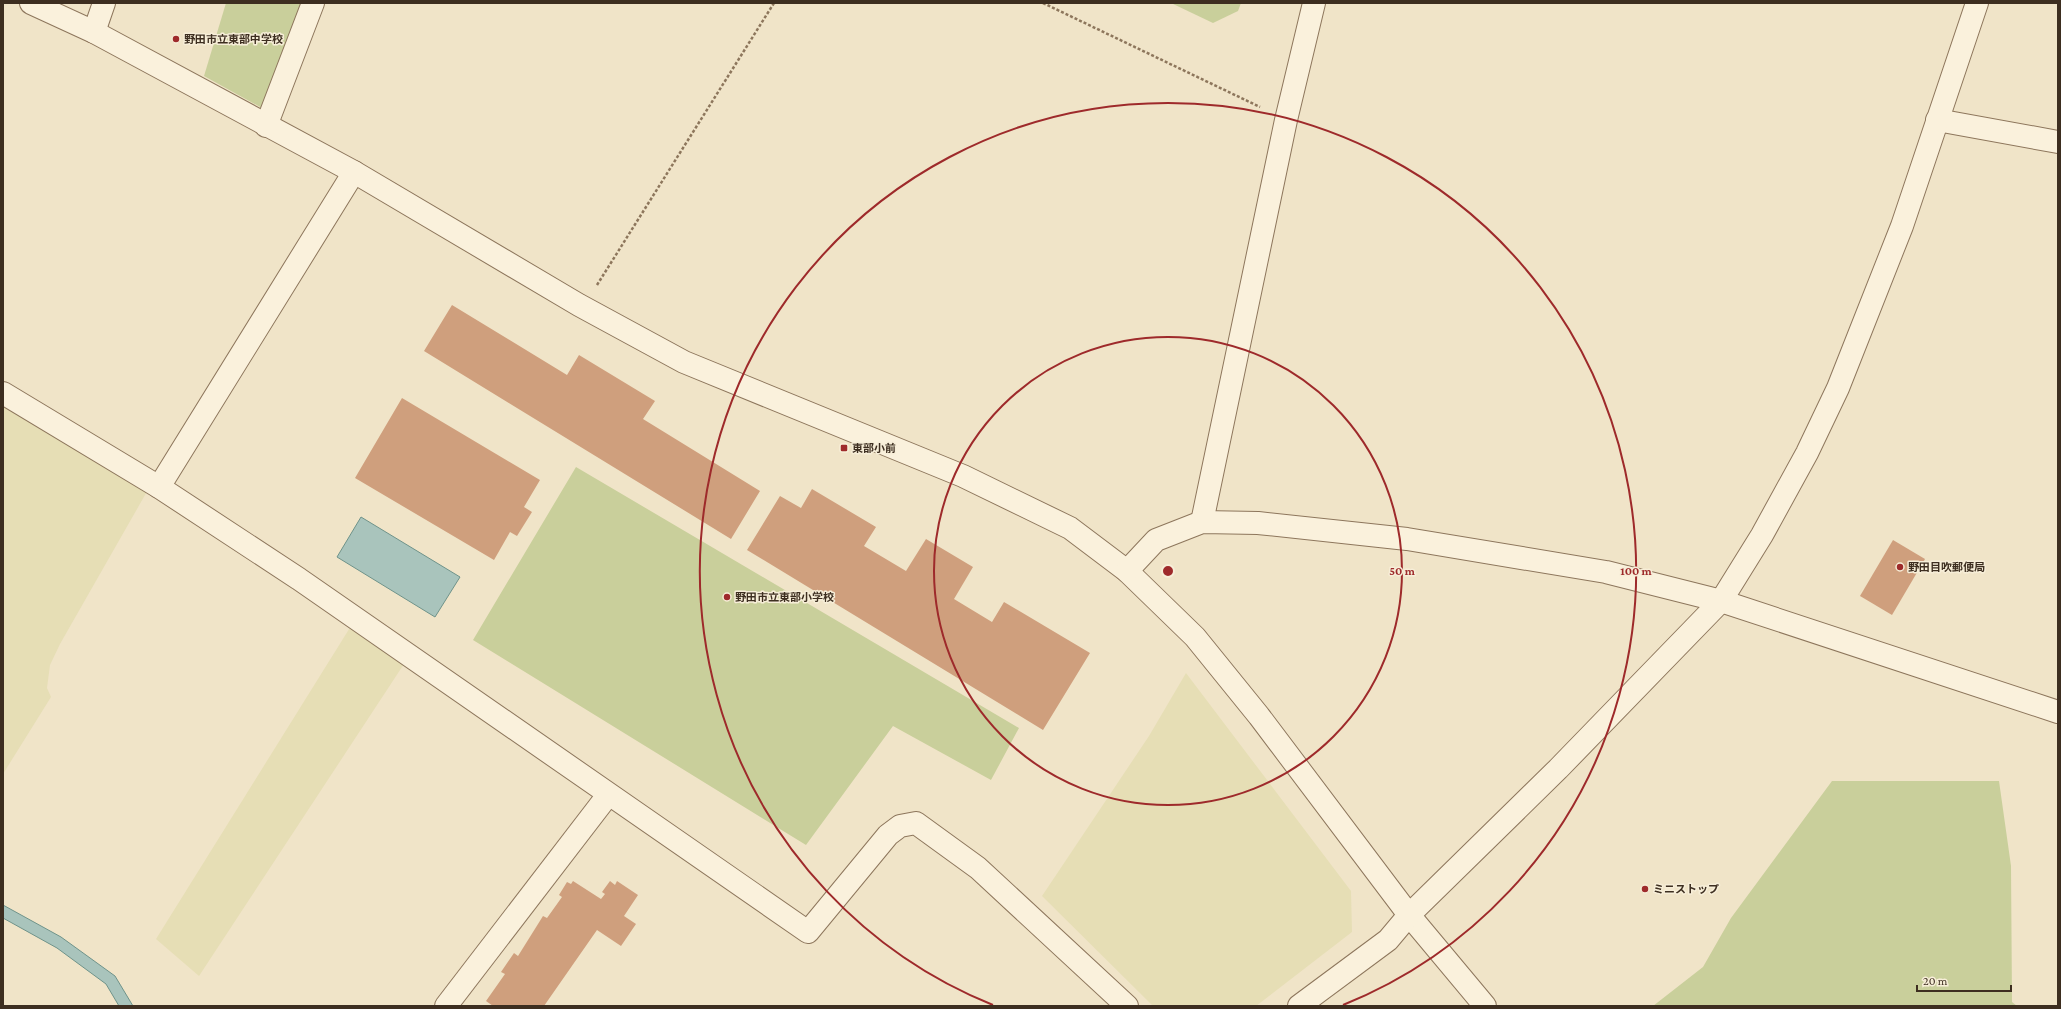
<svg xmlns="http://www.w3.org/2000/svg" width="2061" height="1009" font-family="'Crimson Pro','Noto Sans JP',serif">
  <style>
    .farmland { fill: #e6deb5 }
    .green { fill: #c9cf9b }
    .water { fill: #a9c4bc; stroke: #6f938a }
    .building { fill: #cf9f7d }
    .lines { fill: none; stroke-linecap: round; stroke-linejoin: round }
    .minor-casing { stroke: #8d765c; stroke-width: 24 }
    .path { stroke: #8d765c; stroke-width: 2.5; stroke-dasharray: 3 2; stroke-linecap: butt }
    .minor { stroke: #faf1dc; stroke-width: 22 }
    .ring { fill: none; stroke: #9e2a2b; stroke-width: 2 }
    .poi-dot { fill: #9e2a2b; stroke: #f7eed8; stroke-width: 1.5 }
    .labels { text-anchor: middle; dominant-baseline: central; stroke-width: 3; stroke-linejoin: round; paint-order: stroke }
    .poi-label { font-size: 11px; font-weight: bold; fill: #3d2e20; stroke: #f7eed8; text-anchor: start }
    .centre { fill: #9e2a2b; stroke: #f7eed8; stroke-width: 2 }
    .ring-label { font-size: 12px; text-anchor: middle; font-weight: bold; fill: #9e2a2b; stroke: #f7eed8; stroke-width: 3; stroke-linejoin: round; paint-order: stroke }
  </style>
  <rect width="100%" height="100%" fill="#f0e4c8"/>
  <g class="farmland">
    <polygon points="3,399 149,488 60,644 50,665 47,688 51,697 3,774"/>
    <polygon points="351,626 404,664 199,976 156,939"/>
    <polygon points="1186,673 1351,891 1352,932 1256,1006 1153,1006 1042,896 1149,736"/>
  </g>
  <g class="green">
    <polygon points="226,3 306,3 262,108 204,76"/>
    <polygon points="1171,3 1241,3 1238,11 1213,23"/>
    <polygon points="576,467 1019,728 991,780 893,726 806,845 473,640"/>
    <polygon points="1832,781 1999,781 2011,866 2012,1002 2017,1006 1653,1006 1703,967 1731,918"/>
  </g>
  <g class="water">
    <polygon points="361,517 460,577 435,617 337,557"/>
    <polygon points="3,905 61,937 115,976 133,1006 119,1006 106,984 57,948 3,918"/>
  </g>
  <g class="building">
    <polygon points="452,305 567,375 579,355 655,401 643,419 760,491 731,539 424,351"/>
    <polygon points="402,398 540,480 524,507 532,512 517,536 510,532 494,560 355,478"/>
    <polygon points="812,489 876,527 864,546 906,571 926,539 973,567 954,599 992,622 1004,602 1090,653 1043,730 747,550 780,496 801,508"/>
    <polygon points="1893,540 1925,559 1892,615 1860,596"/>
    <polygon points="573,881 601,899 605,894 602,892 610,881 615,885 617,881 638,895 624,916 636,924 621,946 597,930 544,1006 493,1006 486,1001 505,974 501,972 514,953 518,956 543,916 547,918 562,897 559,895 567,882 571,884"/>
  </g>
  <g class="lines">
    <defs>
      <g id="minor">
        <polyline points="31,3 94,32 354,172 579,305 684,362 963,476 1070,528 1127,571 1195,637 1259,716 1409,915 1485,1006"/>
        <polyline points="94,32 104,3"/>
        <polyline points="1937,120 2058,142"/>
        <polyline points="266,126 313,3"/>
        <polyline points="3,393 159,487 299,579 808,932 888,835 900,826 916,823 978,868 1127,1006"/>
        <polyline points="159,487 354,172"/>
        <polyline points="1202,522 1286,120 1314,3"/>
        <polyline points="1127,571 1156,540 1202,522 1258,523 1407,539 1606,572 1721,601 2058,712"/>
        <polyline points="446,1006 608,795"/>
        <polyline points="1299,1006 1388,940 1409,915 1558,769 1721,601 1762,535 1807,453 1838,388 1902,226 1977,3"/>
      </g>
    </defs>
    <use href="#minor" class="minor-casing"/>
    <g class="path">
      <polyline points="1043,3 1260,107"/>
      <polyline points="597,285 774,3"/>
    </g>
    <use href="#minor" class="minor"/>
  </g>
  <g class="ring">
    <circle cx="1168" cy="571" r="234"/>
    <path d="M993 1005A468 468 0 1 1 1343 1005"/>
  </g>
  <g class="poi-dot">
    <circle cx="176" cy="39" r="4"/>
    <rect x="840" y="444" width="8" height="8" rx="2"/>
    <circle cx="1900" cy="567" r="4"/>
    <circle cx="727" cy="597" r="4"/>
    <circle cx="1645" cy="889" r="4"/>
  </g>
  <g class="labels">
    <g class="poi-label">
      <text x="184" y="39">野田市立東部中学校</text>
      <text x="852" y="448">東部小前</text>
      <text x="1908" y="567">野田目吹郵便局</text>
      <text x="735" y="597">野田市立東部小学校</text>
      <text x="1653" y="889">ミニストップ</text>
    </g>
  </g>
  <circle cx="1168" cy="571" r="6" class="centre"/>
  <g class="ring-label">
    <text x="1402" y="575">50 m</text>
    <text x="1636" y="575">100 m</text>
  </g>
  <rect width="2061" height="1009" fill="none" stroke="#3d2e20" stroke-width="8"/>
  <path d="M1917 985v6h94v-6" fill="none" stroke="#3d2e20" stroke-width="2"/>
  <text x="1923" y="985" font-size="12" fill="#3d2e20" stroke="#f7eed8" stroke-width="3" paint-order="stroke">20 m</text>
</svg>
